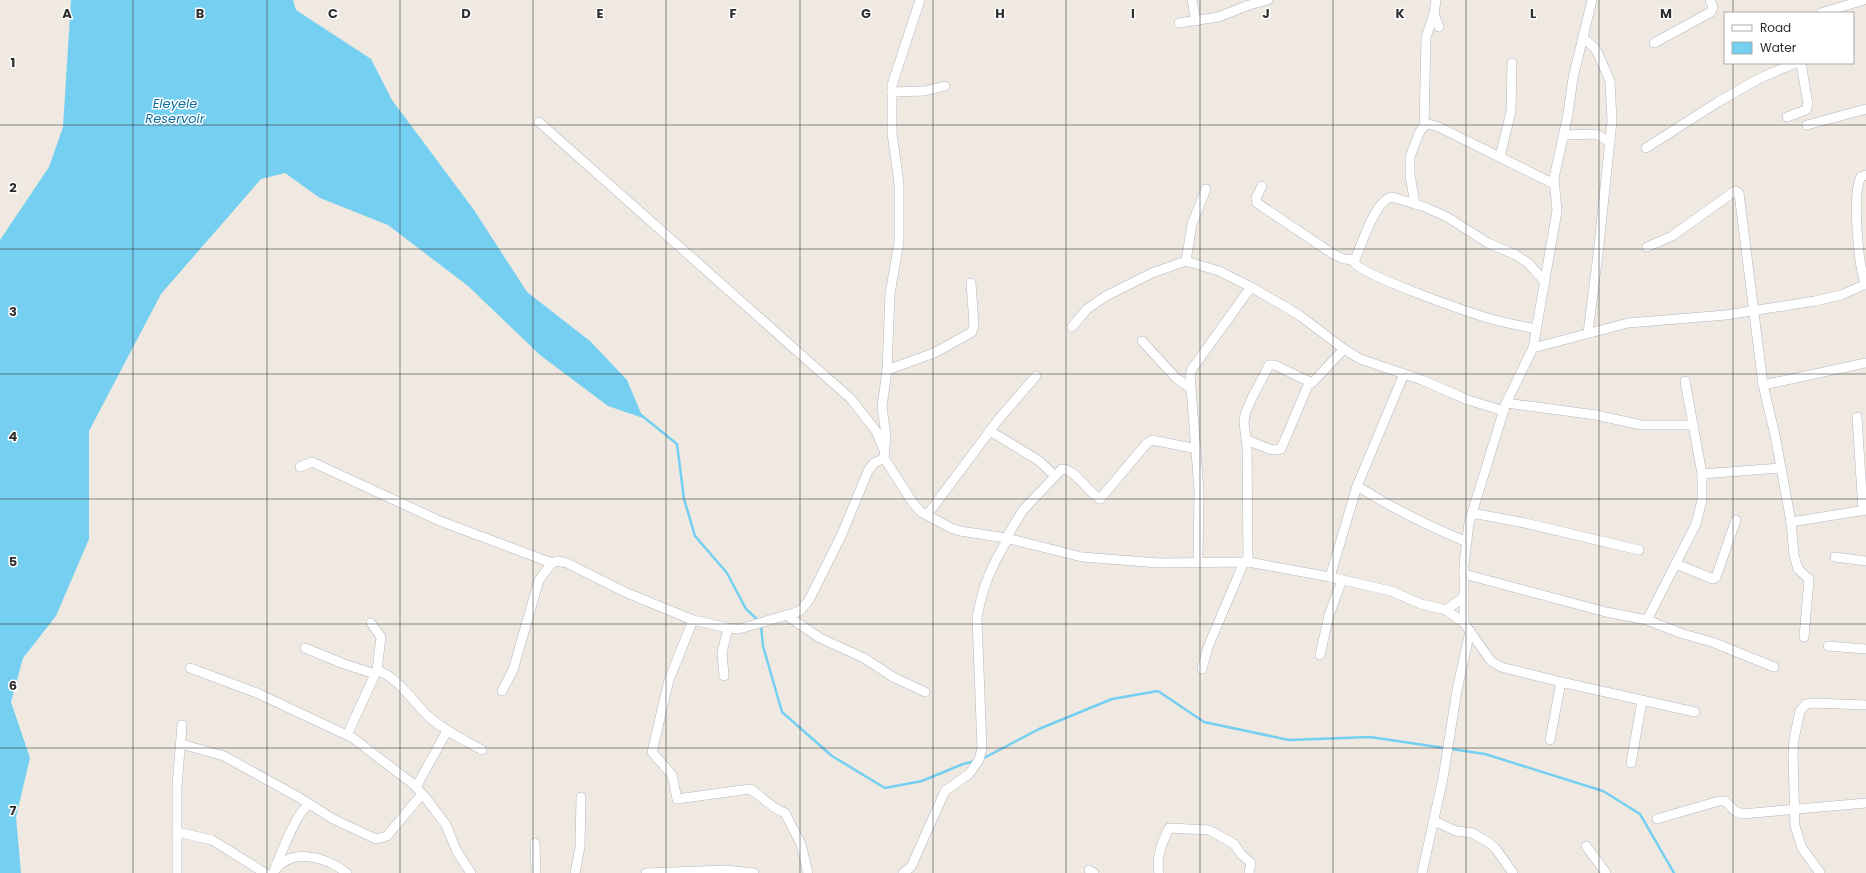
<svg xmlns="http://www.w3.org/2000/svg" width="1866" height="873" font-family="Poppins,sans-serif">
  <style>
    .water { fill: #75cff0 }
    .lines { fill: none; stroke-linecap: round; stroke-linejoin: round }
    .stream { stroke: #75cff0; stroke-width: 2.5 }
    .street-casing { stroke: #b4b7c1; stroke-width: 10 }
    .street { stroke: #fff; stroke-width: 9 }
    .grid { fill: none; stroke: #2e2e2e; stroke-width: 1; stroke-opacity: 0.55 }
    .labels { text-anchor: middle; dominant-baseline: central; stroke-width: 3; stroke-linejoin: round; paint-order: stroke }
    .water-label { font-size: 13px; font-style: italic; fill: #0d6fa3; stroke: #fff }
    .grid-label { font-size: 13px; text-anchor: middle; font-weight: bold; fill: #2e2e2e; stroke: #fff; stroke-width: 3; stroke-linejoin: round; paint-order: stroke }
  </style>
  <rect width="100%" height="100%" fill="#efe9e1"/>
  <polygon class="water" points="71,0 293,0 296,10 371,59 392,100 474,210 527,292 590,341 627,380 643,418 608,406 540,355 468,286 388,225 320,198 285,173 261,179 161,294 89,431 89,539 56,616 23,658 11,702 30,758 16,817 21,873 0,873 0,240 49,167 63,127"/>
  <g class="lines">
    <g class="stream">
      <polyline points="641,415 677,444 684,499 695,536 727,573 746,609 759,621"/>
      <polyline points="761,625 763,646 782,712 832,756 885,788 922,781 963,764 975,761"/>
      <polyline points="982,759 1039,729 1112,699 1158,691 1204,722 1289,740 1370,737 1485,754 1603,791 1640,814 1674,873"/>
    </g>
    <defs>
      <g id="street">
        <polyline points="920,0 892,85 892,133 899,184 899,242 890,294 887,370 882,407 886,436 884,458 913,503 921,512 951,528 960,531 1006,538 1082,557 1159,563 1248,562 1330,577 1391,591 1421,604 1446,610 1464,623 1491,661 1501,667 1561,682 1695,712"/>
        <polyline points="1192,0 1196,21"/>
        <polyline points="1436,0 1434,14 1439,27"/>
        <polyline points="1821,13 1864,0"/>
        <polyline points="1179,23 1218,17 1249,5 1268,0"/>
        <polyline points="1583,38 1595,48 1599,56 1610,81 1612,121 1598,254 1588,333"/>
        <polyline points="1654,43 1711,12 1713,7 1710,0"/>
        <polyline points="892,92 925,91 945,86"/>
        <polyline points="1787,117 1806,110 1808,104 1801,63"/>
        <polyline points="539,122 851,399 876,431 884,450"/>
        <polyline points="1807,125 1866,109"/>
        <polyline points="1424,126 1426,37 1434,14"/>
        <polyline points="1563,135 1596,134 1610,142"/>
        <polyline points="1646,148 1718,102 1760,78 1796,63"/>
        <polyline points="1500,157 1511,111 1512,63"/>
        <path d="M1866,175l-5,2c-9,16 -3,90 5,108"/>
        <polyline points="1262,186 1256,198 1257,203 1333,254 1344,259 1355,260"/>
        <polyline points="1415,204 1410,175 1410,157 1419,133 1424,126 1428,124 1439,127 1554,184"/>
        <polyline points="1647,247 1672,236 1735,191 1739,193 1763,385 1775,435 1791,522 1794,555 1798,569 1809,579 1804,637"/>
        <polyline points="1186,261 1192,224 1206,189"/>
        <polyline points="1072,327 1087,309 1106,296 1152,273 1186,261 1219,271 1251,287 1299,315 1344,349 1360,359 1422,380 1468,400 1504,411"/>
        <path d="M1536,329c-15,-3 -30,-6 -45,-10 -20,-6 -131,-44 -137,-57 7,-16 21,-62 38,-65l33,10 22,10 41,26 28,12 12,8 17,19"/>
        <polyline points="1142,341 1176,378 1190,388"/>
        <polyline points="1533,348 1628,323 1726,315 1815,301 1841,295 1866,284"/>
        <polyline points="887,370 934,353 972,332 974,324 971,283"/>
        <polyline points="1763,385 1866,363"/>
        <polyline points="1506,403 1596,415 1641,425 1693,425"/>
        <polyline points="1857,417 1863,511"/>
        <polyline points="990,431 1038,460 1055,476"/>
        <polyline points="1247,440 1272,450 1281,449 1309,383"/>
        <polyline points="300,467 312,462 440,521 552,563"/>
        <polyline points="1702,474 1780,468"/>
        <path d="M1357,486c35,22 71,40 110,56"/>
        <polyline points="1472,513 1525,523 1639,550"/>
        <polyline points="927,515 998,420 1036,376"/>
        <polyline points="1791,522 1866,510"/>
        <path d="M1006,538l17,-28 39,-41c11,-2 27,24 38,30l47,-56 5,-3 45,9"/>
        <polyline points="1835,557 1866,561"/>
        <polyline points="1198,562 1199,490 1190,375 1192,369 1251,287"/>
        <polyline points="1248,562 1247,446 1244,423 1245,414 1251,400 1269,365 1275,365 1312,383 1344,349"/>
        <polyline points="1676,564 1713,579 1716,577 1736,520"/>
        <polyline points="1464,574 1606,612 1647,620 1696,524 1702,500 1702,474 1685,381"/>
        <polyline points="1330,577 1357,486 1404,374"/>
        <polyline points="1446,610 1464,597"/>
        <polyline points="786,615 820,638 864,658 893,677 925,692"/>
        <path d="M693,620l-24,60 -17,72 20,23 5,24 73,-10c12,7 21,19 35,24l16,31 7,29"/>
        <polyline points="1647,620 1683,634 1712,642 1774,667"/>
        <polyline points="1464,623 1464,564 1469,523 1506,403 1533,348 1557,211 1554,178 1568,114 1573,78 1592,0"/>
        <polyline points="1828,646 1866,649"/>
        <polyline points="305,648 344,664 375,674"/>
        <polyline points="1320,655 1329,615 1342,580"/>
        <polyline points="190,668 257,693 353,738 413,784 425,797 446,825 457,852 471,873"/>
        <polyline points="1202,669 1208,647 1244,562"/>
        <path d="M377,670c22,8 35,31 52,47 16,14 35,23 53,33"/>
        <polyline points="724,676 722,653 728,628"/>
        <polyline points="502,691 513,670 539,580 552,563 557,561 567,563 627,593 693,620 728,628 739,629 794,613 801,610 809,600 842,534 868,471 874,463 884,458"/>
        <polyline points="347,735 377,670 381,637 371,623"/>
        <polyline points="1550,740 1561,682"/>
        <polyline points="181,744 224,756 300,798 333,819 376,839 387,836 422,794"/>
        <polyline points="1631,763 1642,701"/>
        <polyline points="416,787 447,731"/>
        <polyline points="1657,819 1719,801 1725,801 1735,811 1742,814 1866,803"/>
        <polyline points="1434,821 1456,831 1472,833 1488,842 1496,849 1513,873"/>
        <polyline points="177,832 212,840 265,873"/>
        <polyline points="535,843 536,873"/>
        <polyline points="1586,846 1606,873"/>
        <path d="M275,868c7,-16 21,-55 34,-64"/>
        <polyline points="1089,870 1094,873"/>
        <polyline points="177,873 177,786 182,725"/>
        <path d="M273,873c17,-27 53,-16 74,0"/>
        <polyline points="575,873 580,847 581,797"/>
        <polyline points="646,873 725,870 754,873"/>
        <path d="M903,873l8,-6 34,-76 24,-17 10,-14 3,-12 -5,-129c4,-30 15,-55 31,-80"/>
        <path d="M1159,873c-3,-17 3,-30 10,-45l40,2 25,14 7,10 10,9 -2,10"/>
        <polyline points="1422,873 1443,778 1457,690 1470,631"/>
        <polyline points="1820,873 1802,848 1795,826 1793,754 1794,739 1800,711 1806,704 1814,703 1866,705"/>
      </g>
    </defs>
    <use href="#street" class="street-casing"/>
    <use href="#street" class="street"/>
  </g>
  <path class="grid" d="M133,0v873M267,0v873M400,0v873M533,0v873M666,0v873M800,0v873M933,0v873M1066,0v873M1200,0v873M1333,0v873M1466,0v873M1599,0v873M1733,0v13M1733,63v810M0,125h1866M0,249h1866M0,374h1866M0,499h1866M0,624h1866M0,748h1866"/>
  <g class="labels">
    <g class="water-label">
      <text x="175" y="103">Eleyele<tspan x="175" dy="15">Reservoir</tspan></text>
    </g>
  </g>
  <g class="grid-label">
    <text x="67" y="18">A</text>
    <text x="200" y="18">B</text>
    <text x="333" y="18">C</text>
    <text x="466" y="18">D</text>
    <text x="600" y="18">E</text>
    <text x="733" y="18">F</text>
    <text x="866" y="18">G</text>
    <text x="1000" y="18">H</text>
    <text x="1133" y="18">I</text>
    <text x="1266" y="18">J</text>
    <text x="1400" y="18">K</text>
    <text x="1533" y="18">L</text>
    <text x="1666" y="18">M</text>
    <text x="13" y="67">1</text>
    <text x="13" y="192">2</text>
    <text x="13" y="316">3</text>
    <text x="13" y="441">4</text>
    <text x="13" y="566">5</text>
    <text x="13" y="690">6</text>
    <text x="13" y="815">7</text>
  </g>
  <rect x="1724" y="12" width="130" height="52" fill="#ffffff" stroke="#ababab"/>
  <rect x="1732" y="25" width="20" height="6" fill="#ffffff" stroke="#ababab"/>
  <text x="1760" y="32" font-size="12" fill="#2e2e2e">Road</text>
  <rect x="1732" y="42" width="20" height="12" fill="#75cff0" stroke="#ababab"/>
  <text x="1760" y="52" font-size="12" fill="#2e2e2e">Water</text>
</svg>
